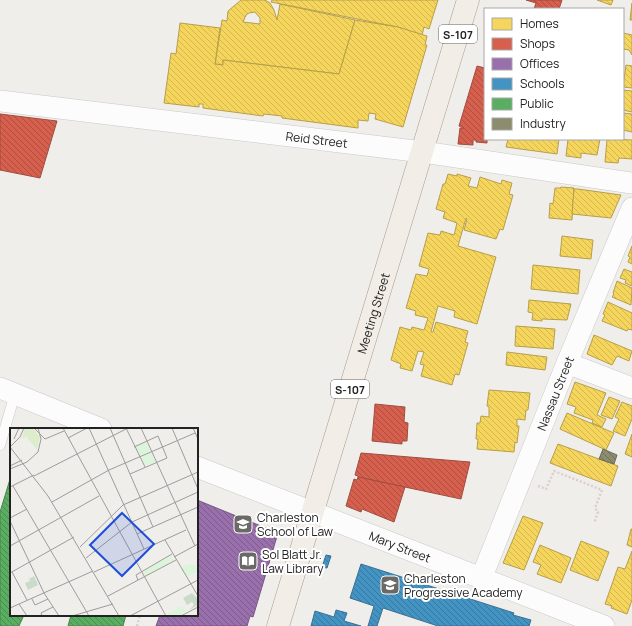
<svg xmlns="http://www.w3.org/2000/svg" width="632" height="626" font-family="Manrope,sans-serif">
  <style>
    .homes { fill: url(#homes-back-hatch); stroke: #b69f4b; fill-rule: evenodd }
    .shops { fill: url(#shops-back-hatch); stroke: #a04d40 }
    .offices { fill: url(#offices-back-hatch); stroke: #755982 }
    .schools { fill: url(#schools-back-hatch); stroke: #397193 }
    .public { fill: url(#public-back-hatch); stroke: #49844e }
    .industry { fill: url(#industry-back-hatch); stroke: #6c6c57 }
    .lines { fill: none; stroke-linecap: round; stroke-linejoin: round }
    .lane-casing { stroke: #c9c8c7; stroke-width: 11 }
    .street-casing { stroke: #c9c8c7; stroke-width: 22 }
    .primary-casing { stroke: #a79c86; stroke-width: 23 }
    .path { stroke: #dccecd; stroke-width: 2.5; stroke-dasharray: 2 2; stroke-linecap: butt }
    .lane { stroke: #fdfcfc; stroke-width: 10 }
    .street { stroke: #fdfcfc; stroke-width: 21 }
    .primary { stroke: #f3ede7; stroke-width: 22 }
    .labels { text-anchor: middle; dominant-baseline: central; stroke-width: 4; stroke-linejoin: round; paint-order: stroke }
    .shield { fill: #fff; stroke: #646464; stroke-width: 1 }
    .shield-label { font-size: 11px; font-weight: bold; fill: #222 }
    .street-label { font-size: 12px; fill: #222; stroke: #fff }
    .poi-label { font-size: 12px; fill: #222; stroke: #fff; text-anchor: start }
    .inset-road { fill: none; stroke: #9e9c9b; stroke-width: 1 }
    .view { fill: #1d4ed8; fill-opacity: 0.15; stroke: #1d4ed8; stroke-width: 2 }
    .inset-edge { fill: none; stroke: #222; stroke-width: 2 }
  </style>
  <defs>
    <pattern id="homes-back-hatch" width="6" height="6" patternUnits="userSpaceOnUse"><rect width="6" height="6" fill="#f6d55c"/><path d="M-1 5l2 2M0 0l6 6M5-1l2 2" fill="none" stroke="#d3b750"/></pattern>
    <pattern id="shops-back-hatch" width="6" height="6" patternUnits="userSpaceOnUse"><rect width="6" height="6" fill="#d6604d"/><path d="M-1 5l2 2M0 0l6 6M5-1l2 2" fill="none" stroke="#ad4f40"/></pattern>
    <pattern id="offices-back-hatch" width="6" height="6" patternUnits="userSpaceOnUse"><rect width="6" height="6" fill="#9970ab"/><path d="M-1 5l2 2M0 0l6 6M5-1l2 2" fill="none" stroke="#7c5c8b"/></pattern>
    <pattern id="schools-back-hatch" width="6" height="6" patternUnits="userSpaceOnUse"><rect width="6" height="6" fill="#4393c3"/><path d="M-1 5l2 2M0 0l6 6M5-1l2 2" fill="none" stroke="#38789e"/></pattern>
    <pattern id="public-back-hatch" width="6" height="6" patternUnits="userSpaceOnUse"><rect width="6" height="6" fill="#5aae61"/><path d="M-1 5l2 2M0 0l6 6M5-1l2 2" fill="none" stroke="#4a8d50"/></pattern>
    <pattern id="industry-back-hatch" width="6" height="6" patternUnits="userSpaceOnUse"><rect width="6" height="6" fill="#8c8c6e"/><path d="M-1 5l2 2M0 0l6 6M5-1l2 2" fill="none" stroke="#72725a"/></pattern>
  </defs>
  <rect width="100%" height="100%" fill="#f0eeeb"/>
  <g class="homes">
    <path d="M241,0h24l5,3 4,7 3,10 3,-16 75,16 -16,54 -116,-14v5l-8,-1 7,-44 5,1 1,-10zM255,12l5,6v6l-17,-2 3,-7 3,-2z"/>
    <polygon points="272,0 438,0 429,29 424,27 422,35 398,27 271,2"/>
    <polygon points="597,0 613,0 611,5"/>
    <polygon points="632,3 632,20 630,20"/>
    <polygon points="355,20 398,27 427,36 425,45 427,45 403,127 375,119 376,114 369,113 368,121 358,120 358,128 282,118 282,116 264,114 263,116 203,108 203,104 199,104 199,107 164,103 171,53 176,54 180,23 220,28 215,64 223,65 223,60 339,74"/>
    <polygon points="623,33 632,35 632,55 629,50 623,49"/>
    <polygon points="626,65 632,66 632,88 623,87"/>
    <polygon points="623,90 632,91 632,112 623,110"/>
    <polygon points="623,113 632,114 632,132 623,130"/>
    <polygon points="508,139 559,139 557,154 506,147"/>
    <polygon points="568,139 600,139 597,155 581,153 581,158 566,156"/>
    <polygon points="607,139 632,140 632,159 619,158 618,163 605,162"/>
    <polygon points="448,174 457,176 457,174 471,178 468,186 477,188 480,177 501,184 502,180 512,183 509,194 513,195 503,230 500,229 496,239 464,230 467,219 466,218 458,246 496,257 477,324 454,317 455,311 438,306 431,332 433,332 436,322 468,331 465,342 468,343 459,375 455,374 452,385 421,376 424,365 420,364 424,352 418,351 412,371 400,368 401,364 391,360 400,327 411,330 412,327 424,330 428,318 415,315 416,311 406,308 416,274 427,276 429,269 419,266 428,233 440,235 441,231 454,235 457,223 443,218 445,212 436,209 443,184 445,184"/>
    <polygon points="561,187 574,188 572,220 549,218 550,203 553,204 555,188 560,188"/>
    <polygon points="574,189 578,189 621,195 611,218 572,214"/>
    <polygon points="562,236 593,240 591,259 560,256"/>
    <polygon points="632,246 632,264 628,262 630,257 628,256"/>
    <polygon points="533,265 580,270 578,294 531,289"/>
    <polygon points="624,269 632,272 632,286 625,283 626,280 620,278"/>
    <polygon points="617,281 632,288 631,305 612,297 614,294 613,293"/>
    <polygon points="529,300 571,304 567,320 542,319 542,321 532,320 533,313 528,312"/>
    <polygon points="608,302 632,313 632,330 628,329 627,331 602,321 605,315 603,314"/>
    <polygon points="516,326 555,329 553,349 515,346"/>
    <polygon points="594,335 632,351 629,361 617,356 612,365 587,354"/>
    <polygon points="507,352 547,357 545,370 506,365"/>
    <polygon points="575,382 606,393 597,415 606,419 602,427 592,423 593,420 574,413 576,407 567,404"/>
    <polygon points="489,390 530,393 528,410 526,410 525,420 517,419 517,426 519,426 517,443 515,442 514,452 477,449 478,439 476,439 477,423 480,423 481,416 489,417 489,407 487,406"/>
    <polygon points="609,397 620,401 612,419 601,415"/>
    <polygon points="622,402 632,406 632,419 625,436 613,431 619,419 615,417"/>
    <polygon points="567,413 614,433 606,450 560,429"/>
    <polygon points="632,434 632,457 625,454"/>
    <polygon points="558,444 618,466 611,486 550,463"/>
    <polygon points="523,516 543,523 524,570 503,563"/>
    <polygon points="631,529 632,529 632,547 627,545"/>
    <polygon points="581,541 609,552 598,581 570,570"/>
    <polygon points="540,545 571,558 561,583 537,574 541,565 533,562"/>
    <polygon points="632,551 632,600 627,614 611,608 612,606 605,604 618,567 625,569"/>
  </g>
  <g class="shops">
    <polygon points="526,0 562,0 559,9 534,9 536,3"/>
    <polygon points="477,66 485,68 485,139 487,139 487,143 476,142 476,140 473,140 473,145 458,144 460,128 463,129 463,128 459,126"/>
    <polygon points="0,114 57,121 40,178 0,170"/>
    <polygon points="375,404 405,407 404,422 408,423 407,441 402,441 402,444 372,441"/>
    <polygon points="361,453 470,462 461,499 358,477 358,476 355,475"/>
    <polygon points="358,477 405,487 394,522 362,509 361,512 346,506 354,479 357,480"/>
  </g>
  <polygon class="offices" points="197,500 278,533 253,617 250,616 247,626 156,626 160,615 197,615"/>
  <g class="schools">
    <polygon points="326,555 331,556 327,568 322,567"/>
    <polygon points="361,564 514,613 513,615 531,620 529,626 438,626 383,608 377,626 368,626 374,606 350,598"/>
    <polygon points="336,610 347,613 344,621 361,626 311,626 315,611 334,617"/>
  </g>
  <g class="public">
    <polygon points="11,476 11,615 24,615 19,626 0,626 0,512"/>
    <polygon points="71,615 126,615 123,626 68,626"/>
  </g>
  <polygon class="industry" points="603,449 617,455 614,464 599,459"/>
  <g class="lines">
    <defs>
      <polyline id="lane" points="0,445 15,394"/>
      <g id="street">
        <path id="s1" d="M0,101l423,51 209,31"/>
        <polyline points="567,363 632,388"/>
        <polyline points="0,388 101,429"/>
        <path id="s2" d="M197,467l407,159"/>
        <path id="s3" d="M481,579l86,-216 65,-155"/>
      </g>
      <g id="primary">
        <path id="s4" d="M278,626l190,-626"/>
      </g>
    </defs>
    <use href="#lane" class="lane-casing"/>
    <use href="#street" class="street-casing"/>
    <use href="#primary" class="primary-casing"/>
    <g class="path">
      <polyline points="538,486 546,489 554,471 602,490 595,508 598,512 594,523"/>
      <polyline points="137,626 140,615"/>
    </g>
    <use href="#lane" class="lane"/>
    <use href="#street" class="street"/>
    <use href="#primary" class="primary"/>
  </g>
  <defs>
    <symbol id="university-square" viewBox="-11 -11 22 22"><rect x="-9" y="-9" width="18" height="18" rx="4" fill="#6a6968" stroke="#fff"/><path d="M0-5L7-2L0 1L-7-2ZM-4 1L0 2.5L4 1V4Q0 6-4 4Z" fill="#fff"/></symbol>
    <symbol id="library-square" viewBox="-11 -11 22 22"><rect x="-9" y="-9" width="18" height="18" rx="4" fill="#6a6968" stroke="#fff"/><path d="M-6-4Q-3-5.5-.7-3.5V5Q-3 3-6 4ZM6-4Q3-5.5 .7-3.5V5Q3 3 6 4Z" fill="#fff"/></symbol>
    <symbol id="school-square" viewBox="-11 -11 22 22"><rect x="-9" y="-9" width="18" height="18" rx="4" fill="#6a6968" stroke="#fff"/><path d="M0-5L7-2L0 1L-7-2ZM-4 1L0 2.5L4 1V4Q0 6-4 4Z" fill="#fff"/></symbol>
  </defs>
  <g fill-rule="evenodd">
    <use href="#university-square" x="232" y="513" width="22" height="22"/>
    <use href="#library-square" x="237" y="550" width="22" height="22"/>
    <use href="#school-square" x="379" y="574" width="22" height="22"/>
  </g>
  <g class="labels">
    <g class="shield">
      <rect x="439" y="25" width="38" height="18" rx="3"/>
      <rect x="331" y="380" width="38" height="18" rx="3"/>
    </g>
    <g class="shield-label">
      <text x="458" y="34">S-107</text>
      <text x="350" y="389">S-107</text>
    </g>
    <g class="street-label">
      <text stroke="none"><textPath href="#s1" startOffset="319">Reid Street</textPath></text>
      <text stroke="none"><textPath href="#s4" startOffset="327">Meeting Street</textPath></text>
      <text stroke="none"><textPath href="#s3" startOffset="200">Nassau Street</textPath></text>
      <text stroke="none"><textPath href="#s2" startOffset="218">Mary Street</textPath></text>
    </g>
    <g class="poi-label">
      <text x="257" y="517">Charleston<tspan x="257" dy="14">School of Law</tspan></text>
      <text x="262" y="554">Sol Blatt Jr.<tspan x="262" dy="14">Law Library</tspan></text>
      <text x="404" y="578">Charleston<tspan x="404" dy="14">Progressive Academy</tspan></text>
    </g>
  </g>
  <g transform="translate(10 428)">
    <rect width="188" height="188" fill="#f0eeeb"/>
    <path d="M15,0h8l7,9 -3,13 -11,-14 -4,3z" fill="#ddeccb"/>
    <path d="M18,147l1,4 5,-3 4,9 -10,5 -3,-7 5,-2zM182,165l6,6v6l-9,5 5,-5 -2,-3 -5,3 -4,-7z" fill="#cadbca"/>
    <path d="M136,14l4,9 -9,4 -6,-8zM141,25l4,9 -10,3 -4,-8zM161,128l3,4 -28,16 -2,-5zM178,136l7,1 3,6 -12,6 -5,-9zM172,178l4,5 -8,5h-9l-1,-3z" fill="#daf5da"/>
    <path class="inset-road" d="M24,0l11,11 19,-8M53,0l103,188M79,0l55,121M100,0l43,99M116,0l19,39M131,0l54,118M162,0l26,61M183,0l5,11M58,10l19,-10M4,11l5,-11M0,19l38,49 71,120M0,19l10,-10 4,-9M0,38l12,-6M0,41l17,-7 11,-10 3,-13 -3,-11M120,46l37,-16 -9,-22 -24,11M24,48l92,-47M3,58l76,130M0,59l24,-12M42,74l57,-32 86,-37M0,90l17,-9M0,93l34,72 15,23M127,106l61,-27M155,112l33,56M0,118l89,-50M70,119l43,-42 75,-33M164,129l24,-13M76,130l46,-36 66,-30M2,144l15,28M84,144l92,-42M0,145l64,-36M128,152l-2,-5 36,-21M98,168l68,-36M22,171l3,6 13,-6M9,176l8,12M0,180l83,-37M32,188l-1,-3 12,-6M62,188l41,-12M120,188l68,-36M171,188l17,-9"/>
    <path class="view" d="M112,85l32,31 -32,32 -32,-31z"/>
    <rect width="188" height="188" class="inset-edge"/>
  </g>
  <rect x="484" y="8" width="140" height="132" fill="#ffffff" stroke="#a7a7a7"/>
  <rect x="492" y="18" width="20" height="12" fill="#f6d55c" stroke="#a7a7a7"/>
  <text x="520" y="28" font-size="12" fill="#222222">Homes</text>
  <rect x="492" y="38" width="20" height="12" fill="#d6604d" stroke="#a7a7a7"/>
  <text x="520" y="48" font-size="12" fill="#222222">Shops</text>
  <rect x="492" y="58" width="20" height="12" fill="#9970ab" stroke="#a7a7a7"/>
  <text x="520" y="68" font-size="12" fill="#222222">Offices</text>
  <rect x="492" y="78" width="20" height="12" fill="#4393c3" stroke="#a7a7a7"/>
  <text x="520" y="88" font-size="12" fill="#222222">Schools</text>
  <rect x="492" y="98" width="20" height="12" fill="#5aae61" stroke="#a7a7a7"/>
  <text x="520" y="108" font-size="12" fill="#222222">Public</text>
  <rect x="492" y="118" width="20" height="12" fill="#8c8c6e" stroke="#a7a7a7"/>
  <text x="520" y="128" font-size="12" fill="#222222">Industry</text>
</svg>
